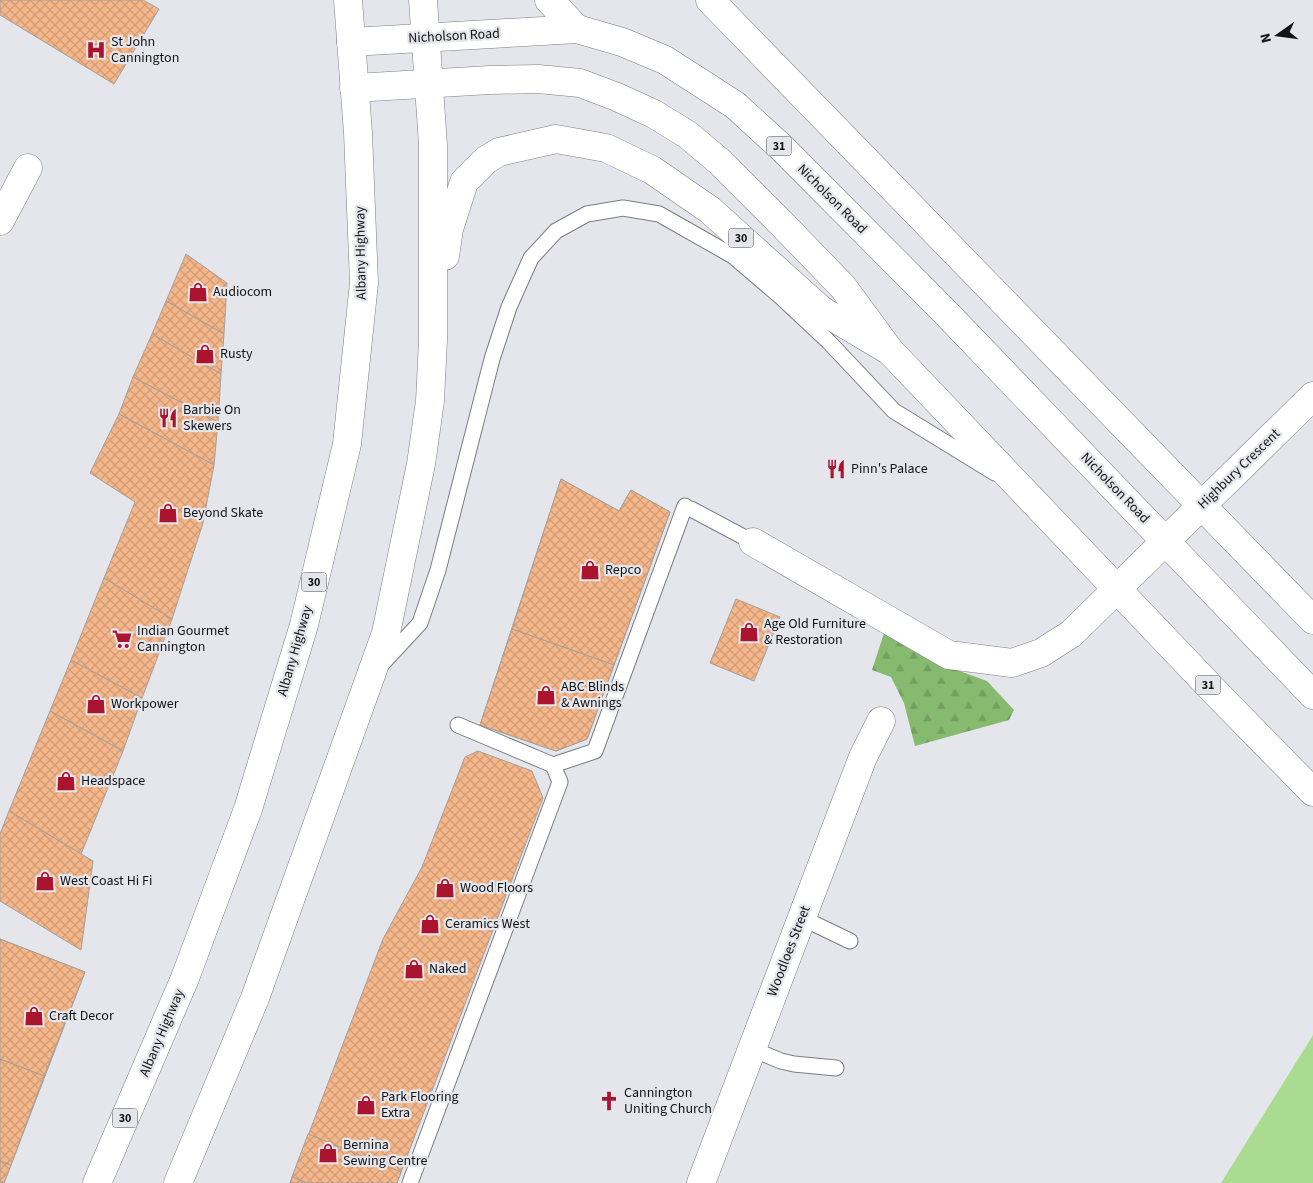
<svg xmlns="http://www.w3.org/2000/svg" width="1313" height="1183" font-family="'Source Sans 3',sans-serif">
  <style>
    .forest { fill: url(#forest-firs) }
    .park { fill: #a9dc91 }
    .building { fill: url(#building-cross-hatch); stroke: #a6a09c }
    .lines { fill: none; stroke-linecap: round; stroke-linejoin: round }
    .service-casing { stroke: #7c7d84; stroke-width: 17 }
    .minor-casing { stroke: #7c7d84; stroke-width: 29 }
    .primary-casing { stroke: #7c7d84; stroke-width: 29 }
    .trunk-casing { stroke: #7c7d84; stroke-width: 29 }
    .service { stroke: #fff; stroke-width: 15 }
    .minor { stroke: #fff; stroke-width: 28 }
    .primary { stroke: #fff; stroke-width: 28 }
    .trunk { stroke: #fff; stroke-width: 28 }
    .labels { text-anchor: middle; dominant-baseline: central; stroke-width: 4.5; stroke-linejoin: round; paint-order: stroke }
    .shield { fill: #e4e6ec; stroke: #525356; stroke-width: 1 }
    .shield-label { font-size: 12px; font-weight: bold; fill: #131416 }
    .street-label { font-size: 14px; fill: #131416; stroke: #e4e6ec }
    .poi-label { font-size: 14px; fill: #131416; stroke: #e4e6ec; text-anchor: start }
  </style>
  <defs>
    <pattern id="forest-firs" width="22" height="20" patternUnits="userSpaceOnUse" patternTransform="scale(1.25)"><rect width="22" height="20" fill="#86ba6e"/><path d="M5 1l3.5 6h-7zM16 11l3.5 6h-7z" fill="#739f5f"/></pattern>
    <pattern id="building-cross-hatch" width="8" height="8" patternUnits="userSpaceOnUse" patternTransform="scale(1.25)"><rect width="8" height="8" fill="#f5b789"/><path d="M0 0l8 8M0 8l8-8" fill="none" stroke="#d19c76"/></pattern>
  </defs>
  <rect width="100%" height="100%" fill="#e4e6ec"/>
  <polygon class="forest" points="885,630 935,662 987,681 1014,710 1009,720 915,746 904,703 891,677 872,670"/>
  <polygon class="park" points="1313,1035 1313,1183 1221,1183"/>
  <g class="building">
    <polygon points="0,0 143,0 159,9 114,84 0,15"/>
    <polygon points="186,254 227,283 224,334 166,301"/>
    <polygon points="166,301 224,334 221,374 152,334"/>
    <polygon points="152,334 221,374 218,422 133,377"/>
    <polygon points="133,377 218,422 214,465 119,414"/>
    <polygon points="119,414 214,465 203,523 172,619 104,578 135,502 90,473"/>
    <polygon points="561,479 619,511 631,490 670,512 587,739 556,751 480,725"/>
    <polygon points="561,479 619,511 631,490 670,512 614,665 512,629"/>
    <polygon points="104,578 172,619 142,698 71,660"/>
    <polygon points="736,599 780,617 754,681 710,663"/>
    <polygon points="512,629 614,665 587,739 556,751 480,725"/>
    <polygon points="71,660 142,698 123,751 50,711"/>
    <polygon points="50,711 123,751 81,854 9,811"/>
    <polygon points="478,751 532,771 543,798 397,1183 290,1183 383,939 422,867 465,757"/>
    <polygon points="9,811 93,861 81,950 0,901 0,834"/>
    <polygon points="0,939 85,972 4,1183 0,1183"/>
    <polygon points="0,939 85,972 44,1076 0,1059"/>
    <polygon points="0,1059 44,1076 11,1165 0,1161"/>
    <polygon points="308,1134 401,1172 397,1183 308,1183 292,1177"/>
    <polygon points="0,1161 11,1165 4,1183 0,1183"/>
    <polygon points="292,1177 308,1183 290,1183"/>
  </g>
  <g class="lines">
    <defs>
      <g id="service">
        <polyline points="691,509 753,542"/>
        <polyline points="381,665 420,623 438,570 492,359 509,307 531,258 556,231 587,214 623,208 659,214 733,256 781,297 828,341 894,411 995,473"/>
        <polyline points="458,725 553,765 595,751 685,506"/>
        <polyline points="802,918 850,941"/>
        <polyline points="752,1049 781,1061 794,1064 836,1068"/>
        <polyline points="410,1183 560,782 553,765"/>
      </g>
      <g id="minor">
        <polyline points="710,0 1313,620"/>
        <polyline points="0,221 28,168"/>
        <polyline points="753,542 949,655 1012,663 1041,653 1071,634 1313,396"/>
        <polyline points="701,1183 863,757 881,721"/>
      </g>
      <g id="primary">
        <polyline points="351,42 577,29 622,42 665,60 735,105 782,148 946,313 1313,695"/>
        <polyline points="354,88 490,80 538,79 580,83 617,97 654,114 688,135 720,162 782,224 843,287 890,351 1217,694 1313,792"/>
      </g>
      <g id="trunk">
        <polyline points="549,0 577,29"/>
        <polyline points="445,256 449,229 464,182 486,160 499,152 556,139 606,148 652,170 710,210 821,310 890,351"/>
        <polyline points="97,1183 185,978 248,809 304,625 347,444 364,283 358,133 348,0"/>
        <polyline points="178,1183 255,998 386,633 421,464 430,401 433,340 433,145 423,0"/>
      </g>
    </defs>
    <use href="#service" class="service-casing"/>
    <use href="#minor" class="minor-casing"/>
    <use href="#primary" class="primary-casing"/>
    <use href="#trunk" class="trunk-casing"/>
    <use href="#service" class="service"/>
    <use href="#minor" class="minor"/>
    <use href="#primary" class="primary"/>
    <use href="#trunk" class="trunk"/>
  </g>
  <defs>
    <symbol id="hospital-bare" viewBox="-9 -9 18 18"><path d="M-5-5h3v3.5h4V-5h3V5h-3V1.5h-4V5h-3Z" fill="#aa142f" stroke="#e4e6ec" stroke-width="2.5" paint-order="stroke"/></symbol>
    <symbol id="shop-bare" viewBox="-9 -9 18 18"><path d="M-5-2.5h2.3a2.7 3.5 0 0 1 5.4 0H5L5.5 6h-11ZM-1.5-2.5h3a1.5 2.3 0 0 0-3 0Z" fill="#aa142f" stroke="#e4e6ec" stroke-width="2.5" paint-order="stroke"/></symbol>
    <symbol id="restaurant-bare" viewBox="-9 -9 18 18"><path d="M-5-6h1v4h1v-4h1v4h1v-4h1v5L-1.5 .5V6h-2V.5L-5-1ZM5-6V6H3V1.5H1.5Q1.5-4 5-6Z" fill="#aa142f" stroke="#e4e6ec" stroke-width="2.5" paint-order="stroke"/></symbol>
    <symbol id="supermarket-bare" viewBox="-9 -9 18 18"><path d="M-6-5.5h2.5l.6 2H6L4.5 2H-2.5L-4.4-4H-6ZM-1.5 3.2a1.3 1.3 0 1 0 .1 0ZM3 3.2a1.3 1.3 0 1 0 .1 0Z" fill="#aa142f" stroke="#e4e6ec" stroke-width="2.5" paint-order="stroke"/></symbol>
    <symbol id="church-bare" viewBox="-9 -9 18 18"><path d="M-1.2-6h2.4v3.5h3.3v2.4h-3.3V6h-2.4V-.1h-3.3v-2.4h3.3Z" fill="#aa142f" stroke="#e4e6ec" stroke-width="2.5" paint-order="stroke"/></symbol>
  </defs>
  <g fill-rule="evenodd">
    <use href="#hospital-bare" x="82" y="36" width="28" height="28"/>
    <use href="#shop-bare" x="184" y="278" width="28" height="28"/>
    <use href="#shop-bare" x="191" y="340" width="28" height="28"/>
    <use href="#restaurant-bare" x="154" y="404" width="28" height="28"/>
    <use href="#restaurant-bare" x="822" y="455" width="28" height="28"/>
    <use href="#shop-bare" x="154" y="499" width="28" height="28"/>
    <use href="#shop-bare" x="576" y="556" width="28" height="28"/>
    <use href="#shop-bare" x="735" y="618" width="28" height="28"/>
    <use href="#supermarket-bare" x="108" y="625" width="28" height="28"/>
    <use href="#shop-bare" x="532" y="681" width="28" height="28"/>
    <use href="#shop-bare" x="82" y="690" width="28" height="28"/>
    <use href="#shop-bare" x="52" y="767" width="28" height="28"/>
    <use href="#shop-bare" x="31" y="867" width="28" height="28"/>
    <use href="#shop-bare" x="431" y="874" width="28" height="28"/>
    <use href="#shop-bare" x="416" y="910" width="28" height="28"/>
    <use href="#shop-bare" x="400" y="955" width="28" height="28"/>
    <use href="#shop-bare" x="20" y="1002" width="28" height="28"/>
    <use href="#church-bare" x="595" y="1087" width="28" height="28"/>
    <use href="#shop-bare" x="352" y="1091" width="28" height="28"/>
    <use href="#shop-bare" x="314" y="1139" width="28" height="28"/>
  </g>
  <g class="labels">
    <g class="shield">
      <rect x="766.5" y="136.5" width="25" height="19" rx="4"/>
      <rect x="728.5" y="228.5" width="25" height="19" rx="4"/>
      <rect x="301.5" y="572.5" width="25" height="19" rx="4"/>
      <rect x="1195.5" y="675.5" width="25" height="19" rx="4"/>
      <rect x="112.5" y="1108.5" width="25" height="19" rx="4"/>
    </g>
    <g class="shield-label">
      <text x="779" y="146">31</text>
      <text x="741" y="238">30</text>
      <text x="314" y="582">30</text>
      <text x="1208" y="685">31</text>
      <text x="125" y="1118">30</text>
    </g>
    <g class="street-label">
      <text transform="translate(454 36) rotate(-3)">Nicholson Road</text>
      <text transform="translate(832 199) rotate(45)">Nicholson Road</text>
      <text transform="translate(361 253) rotate(-91)">Albany Highway</text>
      <text transform="translate(1239 469) rotate(-44)">Highbury Crescent</text>
      <text transform="translate(1115 488) rotate(46)">Nicholson Road</text>
      <text transform="translate(295 651) rotate(-74)">Albany Highway</text>
      <text transform="translate(789 951) rotate(-69)">Woodloes Street</text>
      <text transform="translate(162 1033) rotate(-67)">Albany Highway</text>
    </g>
    <g class="poi-label">
      <text x="111" y="42">St John<tspan x="111" dy="16">Cannington</tspan></text>
      <text x="213" y="292">Audiocom</text>
      <text x="220" y="354">Rusty</text>
      <text x="183" y="410">Barbie On<tspan x="183" dy="16">Skewers</tspan></text>
      <text x="851" y="469">Pinn's Palace</text>
      <text x="183" y="513">Beyond Skate</text>
      <text x="605" y="570">Repco</text>
      <text x="764" y="624">Age Old Furniture<tspan x="764" dy="16">&amp; Restoration</tspan></text>
      <text x="137" y="631">Indian Gourmet<tspan x="137" dy="16">Cannington</tspan></text>
      <text x="561" y="687">ABC Blinds<tspan x="561" dy="16">&amp; Awnings</tspan></text>
      <text x="111" y="704">Workpower</text>
      <text x="81" y="781">Headspace</text>
      <text x="60" y="881">West Coast Hi Fi</text>
      <text x="460" y="888">Wood Floors</text>
      <text x="445" y="924">Ceramics West</text>
      <text x="429" y="969">Naked</text>
      <text x="49" y="1016">Craft Decor</text>
      <text x="624" y="1093">Cannington<tspan x="624" dy="16">Uniting Church</tspan></text>
      <text x="381" y="1097">Park Flooring<tspan x="381" dy="16">Extra</tspan></text>
      <text x="343" y="1145">Bernina<tspan x="343" dy="16">Sewing Centre</tspan></text>
    </g>
  </g>
  <g transform="translate(1278 35) rotate(256)" stroke="#e4e6ec" stroke-width="4" paint-order="stroke">
  <path d="M0-4L9 19L0 12L-9 19Z" fill="#131416"/>
  <text y="-8" font-size="14" font-weight="bold" text-anchor="middle" fill="#131416">N</text>
  </g>
</svg>
